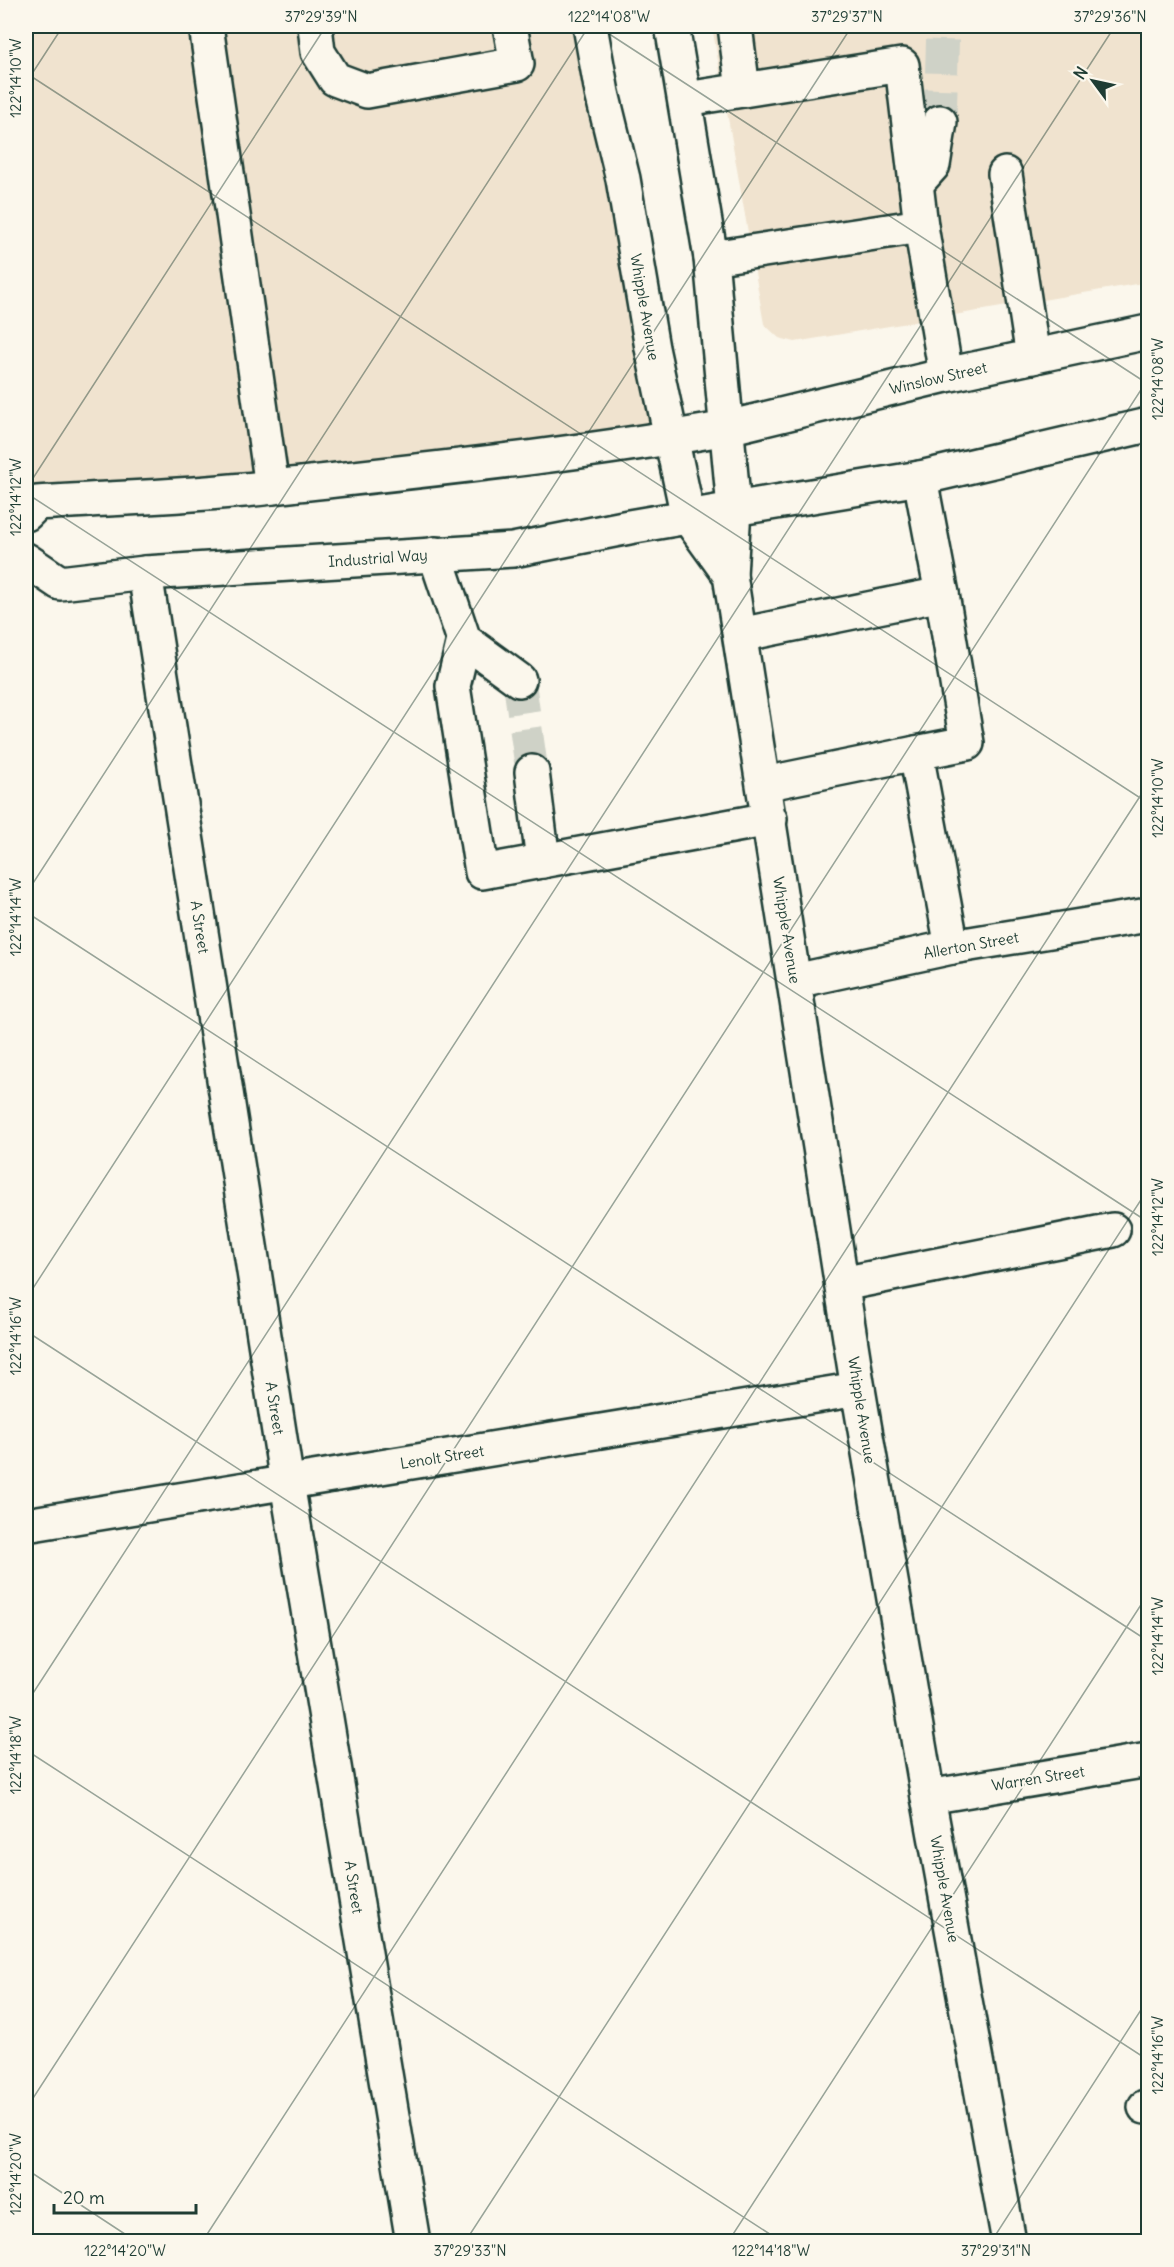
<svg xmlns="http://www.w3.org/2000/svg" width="1174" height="2267" font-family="Delius,sans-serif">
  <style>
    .built { fill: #f0e3cf }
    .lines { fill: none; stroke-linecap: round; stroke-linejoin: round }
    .minor-tunnel { stroke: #cfd2c7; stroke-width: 33; stroke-dasharray: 33 16; stroke-linecap: butt }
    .minor-casing { stroke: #1f3d34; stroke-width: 38 }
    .major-casing { stroke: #1f3d34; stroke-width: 38 }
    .minor { stroke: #fbf7ec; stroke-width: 33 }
    .major { stroke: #fbf7ec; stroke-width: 33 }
    .ticks { fill: none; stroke: #1f3d34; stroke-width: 1.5; stroke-opacity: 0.45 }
    .labels { text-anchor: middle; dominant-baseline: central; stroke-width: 4.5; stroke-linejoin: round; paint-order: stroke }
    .street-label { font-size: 15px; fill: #1f3d34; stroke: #fbf7ec }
    .neatline { fill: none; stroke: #1f3d34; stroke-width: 2 }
    .ticks-label { font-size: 15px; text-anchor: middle; fill: #1f3d34 }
  </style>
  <rect width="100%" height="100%" fill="#fbf7ec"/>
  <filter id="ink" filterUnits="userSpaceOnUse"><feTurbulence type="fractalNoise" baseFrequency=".0167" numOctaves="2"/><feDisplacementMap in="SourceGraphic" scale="12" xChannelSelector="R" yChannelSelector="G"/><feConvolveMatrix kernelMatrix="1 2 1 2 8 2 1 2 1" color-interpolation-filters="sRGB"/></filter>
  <g filter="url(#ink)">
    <g class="built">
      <polygon points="26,26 590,26 671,438 26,514"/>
      <polygon points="712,26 1148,26 1148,282 795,342 779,338 764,324"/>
    </g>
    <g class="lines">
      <g class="minor-tunnel">
        <polyline points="940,122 943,26"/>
        <polyline points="519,680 532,772"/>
      </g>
      <defs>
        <g id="minor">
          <polyline points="206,26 272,487"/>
          <polyline points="315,26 318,52 335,79 367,91 517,64 510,26"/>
          <polyline points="735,26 743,90"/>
          <polyline points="686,99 902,65 921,226 946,375"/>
          <polyline points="1005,174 1033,357"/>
          <polyline points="916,184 933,165 940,122"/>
          <polyline points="711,258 921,226"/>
          <polyline points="727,428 946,375 1148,332"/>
          <polyline points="920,478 942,594 967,743 916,753 952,947"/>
          <polyline points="734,509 920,478 1148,425"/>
          <polyline points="435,554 464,640 519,680"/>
          <polyline points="145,573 287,1483 413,2242"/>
          <polyline points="740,635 942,594"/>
          <polyline points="464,640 453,686 482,872 770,819"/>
          <polyline points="532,772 543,861"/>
          <polyline points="764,784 916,753"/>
          <polyline points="795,981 952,947 1148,915"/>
          <polyline points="842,1284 1113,1230"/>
          <polyline points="26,1525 858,1389"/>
          <polyline points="928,1797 1148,1760"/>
          <polyline points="1145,2107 1148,2107"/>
        </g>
        <g id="major">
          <polyline points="590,26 602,93 623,179 652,348 688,517 730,575"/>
          <polyline points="672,26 711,258 734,509 730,575 858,1389 928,1797 1009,2242"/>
          <path d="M26,514l11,-11c79,-5 158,-7 236,-16 152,-17 304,-32 454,-59"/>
          <polyline points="26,560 60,583 145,573 513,550 629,527 734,509"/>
        </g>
      </defs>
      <use href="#minor" class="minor-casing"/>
      <use href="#major" class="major-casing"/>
      <use href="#minor" class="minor"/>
      <use href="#major" class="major"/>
    </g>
  </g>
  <path class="ticks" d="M597,26l551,358M26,73l1122,730M26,83l37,-57M26,489l300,-463M26,493l1122,729M26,894l563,-868M26,912l1122,729M26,1299l826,-1273M26,1331l1122,729M26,1704l1089,-1678M26,1750l756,492M26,2109l1122,-1730M26,2169l111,73M202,2242l946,-1458M465,2242l683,-1053M728,2242l420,-648M991,2242l157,-243"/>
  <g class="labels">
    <g class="street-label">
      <text transform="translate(645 307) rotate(80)">Whipple Avenue</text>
      <text transform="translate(938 378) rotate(-13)">Winslow Street</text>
      <text transform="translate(378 558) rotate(-4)">Industrial Way</text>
      <text transform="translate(200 927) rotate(81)">A Street</text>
      <text transform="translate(787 930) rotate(81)">Whipple Avenue</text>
      <text transform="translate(971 945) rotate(-10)">Allerton Street</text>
      <text transform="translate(275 1408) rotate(81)">A Street</text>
      <text transform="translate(862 1410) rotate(81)">Whipple Avenue</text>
      <text transform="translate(442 1457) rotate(-9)">Lenolt Street</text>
      <text transform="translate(1038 1778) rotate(-9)">Warren Street</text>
      <text transform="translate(354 1887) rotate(81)">A Street</text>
      <text transform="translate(945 1889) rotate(80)">Whipple Avenue</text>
    </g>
  </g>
  <rect width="1174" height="2267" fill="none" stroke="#fbf7ec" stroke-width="66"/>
  <g transform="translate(1093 81) rotate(303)" stroke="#fbf7ec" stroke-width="4.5" paint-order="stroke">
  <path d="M0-4.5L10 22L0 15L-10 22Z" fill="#1f3d34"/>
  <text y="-9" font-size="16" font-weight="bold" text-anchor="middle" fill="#1f3d34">N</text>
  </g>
  <path d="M54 2204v9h142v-9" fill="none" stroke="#1f3d34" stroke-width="3"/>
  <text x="63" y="2204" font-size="18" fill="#1f3d34" stroke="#fbf7ec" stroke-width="4.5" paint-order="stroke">20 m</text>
  <rect x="33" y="33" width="1108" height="2201" class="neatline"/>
  <g class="ticks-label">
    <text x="321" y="22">37°29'39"N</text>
    <text x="609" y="22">122°14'08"W</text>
    <text x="847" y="22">37°29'37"N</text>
    <text x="1110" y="22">37°29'36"N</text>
    <text transform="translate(16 78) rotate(-90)" y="5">122°14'10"W</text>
    <text transform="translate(1158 379) rotate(-90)" y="5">122°14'08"W</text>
    <text transform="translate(16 497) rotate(-90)" y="5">122°14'12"W</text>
    <text transform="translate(1158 798) rotate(-90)" y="5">122°14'10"W</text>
    <text transform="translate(16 917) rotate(-90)" y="5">122°14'14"W</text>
    <text transform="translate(1158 1217) rotate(-90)" y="5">122°14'12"W</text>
    <text transform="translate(16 1336) rotate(-90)" y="5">122°14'16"W</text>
    <text transform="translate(1158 1636) rotate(-90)" y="5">122°14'14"W</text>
    <text transform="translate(16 1755) rotate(-90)" y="5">122°14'18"W</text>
    <text transform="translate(1158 2055) rotate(-90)" y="5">122°14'16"W</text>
    <text transform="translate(16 2174) rotate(-90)" y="5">122°14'20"W</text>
    <text x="125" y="2256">122°14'20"W</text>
    <text x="470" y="2256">37°29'33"N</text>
    <text x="771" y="2256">122°14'18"W</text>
    <text x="996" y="2256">37°29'31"N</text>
  </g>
</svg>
